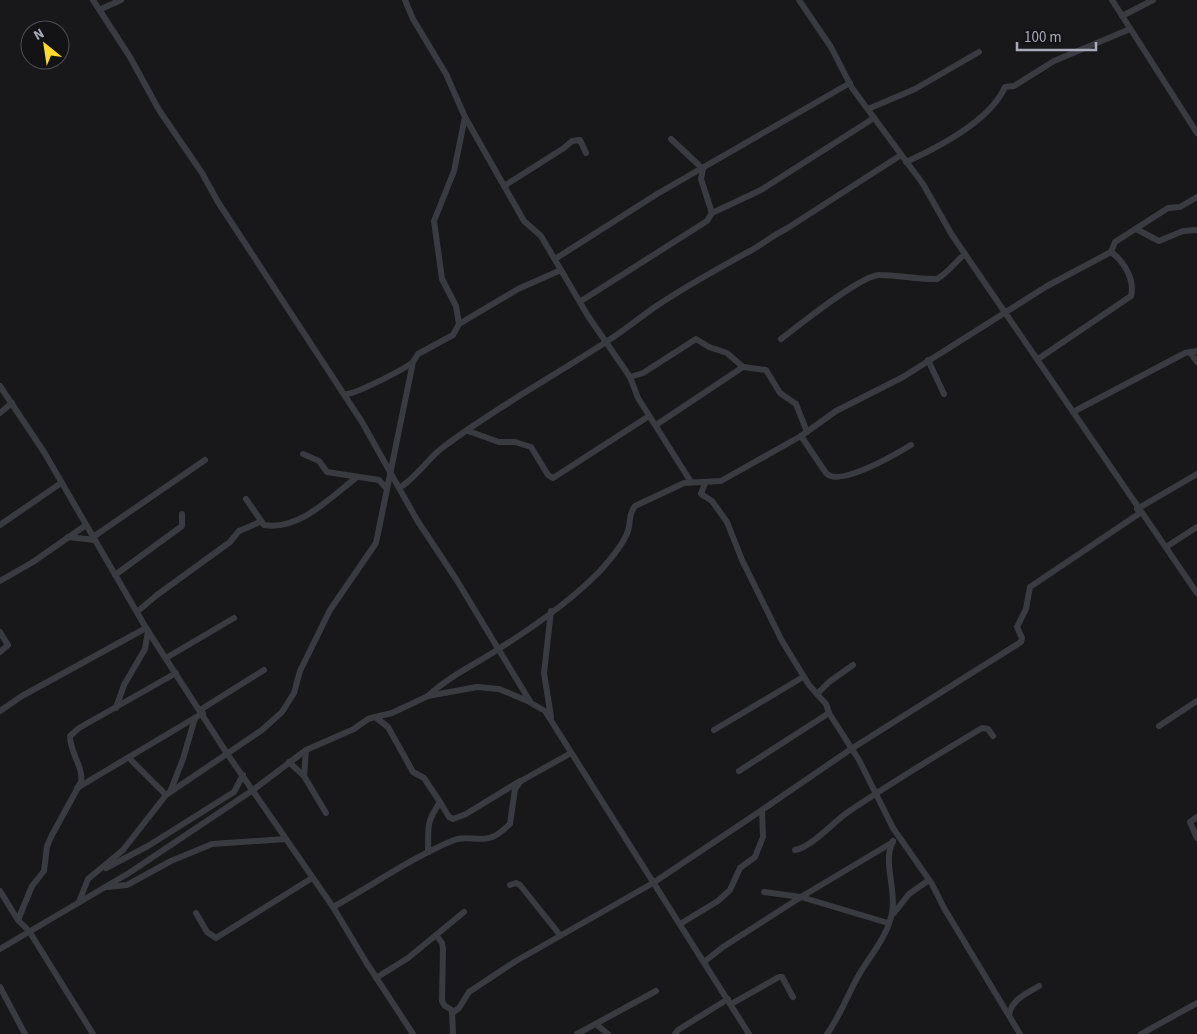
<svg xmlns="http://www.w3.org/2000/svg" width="1197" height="1034" font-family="'Source Sans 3',sans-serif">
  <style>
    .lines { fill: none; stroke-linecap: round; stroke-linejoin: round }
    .street { stroke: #3a3a41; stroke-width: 6 }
  </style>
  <rect width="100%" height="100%" fill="#18171a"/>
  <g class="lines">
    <g class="street">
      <polyline points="93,0 130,57 159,110 202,173 218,202 362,422 417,520 456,579 531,703 545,711 749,1034"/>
      <polyline points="405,0 413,19 446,74 465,117 524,221 541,236 588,316 630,377 638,398 691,482"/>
      <polyline points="799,0 831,47 852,88 923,184 952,235 1197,593"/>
      <polyline points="1112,0 1197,133"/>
      <polyline points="101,9 121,0"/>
      <polyline points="1122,16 1153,0"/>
      <polyline points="868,109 915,89 979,52"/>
      <polyline points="671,139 703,169 701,179 712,213"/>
      <path d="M906,162c33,-15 84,-41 99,-75l9,-1 40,-25 76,-32"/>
      <polyline points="504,186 564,148 572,141 580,140 586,153"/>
      <polyline points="1136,229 1159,241 1183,231 1197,230"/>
      <polyline points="555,259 657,194 850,83"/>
      <polyline points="581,301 707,221 712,213 761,190 874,118"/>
      <polyline points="459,324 518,289 561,270"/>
      <path d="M781,339c17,-13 81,-65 99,-64 19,0 39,5 57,4 11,-6 18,-17 28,-25"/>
      <polyline points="1190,352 1197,362"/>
      <path d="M1038,359l93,-63c4,-16 -7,-35 -20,-44"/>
      <polyline points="928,360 944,394"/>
      <polyline points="630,377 643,373 696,339 709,347 727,353 743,367 766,370 780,393 796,404 807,432"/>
      <polyline points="0,386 44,452 146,628 226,752 333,907 366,962 413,1034"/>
      <path d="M345,394c9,1 58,-24 68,-32"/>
      <polyline points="1073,412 1185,353 1197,351"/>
      <polyline points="0,413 12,403"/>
      <polyline points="656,425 743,367"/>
      <polyline points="468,431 499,442 515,442 531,447 548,475 553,478 649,416"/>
      <path d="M801,436l25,37c13,15 70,-19 85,-28"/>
      <polyline points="303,454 319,461 327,472 379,480 387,489"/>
      <polyline points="705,483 701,494 712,501 727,522 742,560 782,641 809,685 826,704 829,713 859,760 893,828 932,884 944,908 1020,1034"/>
      <path d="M399,488c19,-11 29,-31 47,-43 51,-38 106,-68 160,-103 16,-10 31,-22 46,-33 32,-22 65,-40 98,-58 13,-7 23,-16 36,-22l115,-74"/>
      <path d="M246,499l18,26c35,6 67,-28 93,-48"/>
      <polyline points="1137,509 1197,474"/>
      <polyline points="0,525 61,483"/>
      <polyline points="68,537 95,540"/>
      <polyline points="93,537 205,460"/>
      <polyline points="1166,547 1197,527"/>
      <polyline points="115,575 182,526 182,514"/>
      <polyline points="0,581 33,562 86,525"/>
      <polyline points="138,611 157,595 230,542 239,531 260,522"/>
      <polyline points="0,632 8,645 0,652"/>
      <polyline points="166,658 234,618"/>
      <polyline points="817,694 829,682 853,665"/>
      <path d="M428,696c20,-19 46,-31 69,-46 35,-22 74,-49 103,-79 10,-11 23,-26 28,-40 3,-10 0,-16 7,-25l49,-23 37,-2 80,-45 35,-25 67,-34 144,-91 64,-34 4,-10 53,-34 12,-1 17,-10"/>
      <polyline points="116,708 124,685 145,649 148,631"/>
      <polyline points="200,710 264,670"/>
      <polyline points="0,711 22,696 146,628"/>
      <polyline points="375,717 392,713 428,696 477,687 499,689 530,702"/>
      <polyline points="551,717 544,673 551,611"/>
      <polyline points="1159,726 1197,701"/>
      <polyline points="714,730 803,677"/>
      <polyline points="289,762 304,776 326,813"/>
      <polyline points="739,771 829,713"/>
      <polyline points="304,776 306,750"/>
      <polyline points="77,788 203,713"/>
      <polyline points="170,792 183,759 195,718"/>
      <polyline points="166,795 262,730 282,712 294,693 300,671 330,610 376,543 413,362 418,354 453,335 459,324 456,306 442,279 434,221 454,171 465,117"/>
      <polyline points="440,802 449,817 453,819 466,814 520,781"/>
      <polyline points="1197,817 1190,822 1197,838"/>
      <path d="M795,850c17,-3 38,-28 53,-38 43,-29 89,-57 134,-84l6,1 5,7"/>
      <polyline points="106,868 148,846 234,792 243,775"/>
      <polyline points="510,885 516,883 520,885 560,935"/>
      <polyline points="107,887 127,885 171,861 212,844 286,839"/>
      <polyline points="0,891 18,920 29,931 93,1034"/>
      <polyline points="764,892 801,897 888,923"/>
      <polyline points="79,902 88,879 123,850 166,795 129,758"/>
      <path d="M333,907c40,-22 78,-49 121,-67 12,-5 26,2 38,-3 7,-2 13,-9 18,-13l5,-35 6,-8 50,-28"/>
      <polyline points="196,913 207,932 216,938 312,878"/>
      <polyline points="894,913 909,894 929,880"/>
      <path d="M18,920l14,-34 12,-15 3,-25 5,-11 29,-53c3,-14 -11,-29 -11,-46l9,-8 97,-55"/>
      <polyline points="680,924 718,901 730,890 740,868 755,857 763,837 762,810 851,749 1021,642 1022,638 1017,627 1026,609 1030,587 1140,513"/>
      <polyline points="436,935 442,943 443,949 442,1001 445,1006 452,1010 453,1034"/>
      <path d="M0,949l129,-76 124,-83 53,-40 48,-21 14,-10 7,-2 13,10 25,45 11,6 16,24c-15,23 -11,23 -12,50"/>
      <polyline points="704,962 723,947 801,897 893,842"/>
      <polyline points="376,978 408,958 464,912"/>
      <polyline points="0,987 25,1034"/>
      <polyline points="731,1004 779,977 782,977 793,997"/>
      <polyline points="452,1013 459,1008 469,992 516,961 653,883 762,810"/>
      <path d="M1009,1015c3,-16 17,-21 30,-29"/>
      <polyline points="596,1024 608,1034"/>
      <polyline points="577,1034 656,991"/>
      <polyline points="675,1034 678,1030 728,999"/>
      <path d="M827,1034c14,-19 21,-41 33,-61 12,-20 27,-36 32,-60 5,-23 -10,-51 1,-72"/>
      <polyline points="1141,1034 1197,1003"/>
    </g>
  </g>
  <g transform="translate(45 45) rotate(330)"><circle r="24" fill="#131215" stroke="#4f4f57"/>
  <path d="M0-4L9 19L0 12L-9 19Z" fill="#fdda2c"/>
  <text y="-8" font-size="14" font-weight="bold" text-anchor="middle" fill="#a9abba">N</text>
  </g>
  <path d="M1017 42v8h79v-8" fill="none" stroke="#a9abba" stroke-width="2.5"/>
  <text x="1024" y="42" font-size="15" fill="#a9abba" stroke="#131215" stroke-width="4" paint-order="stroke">100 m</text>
</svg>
